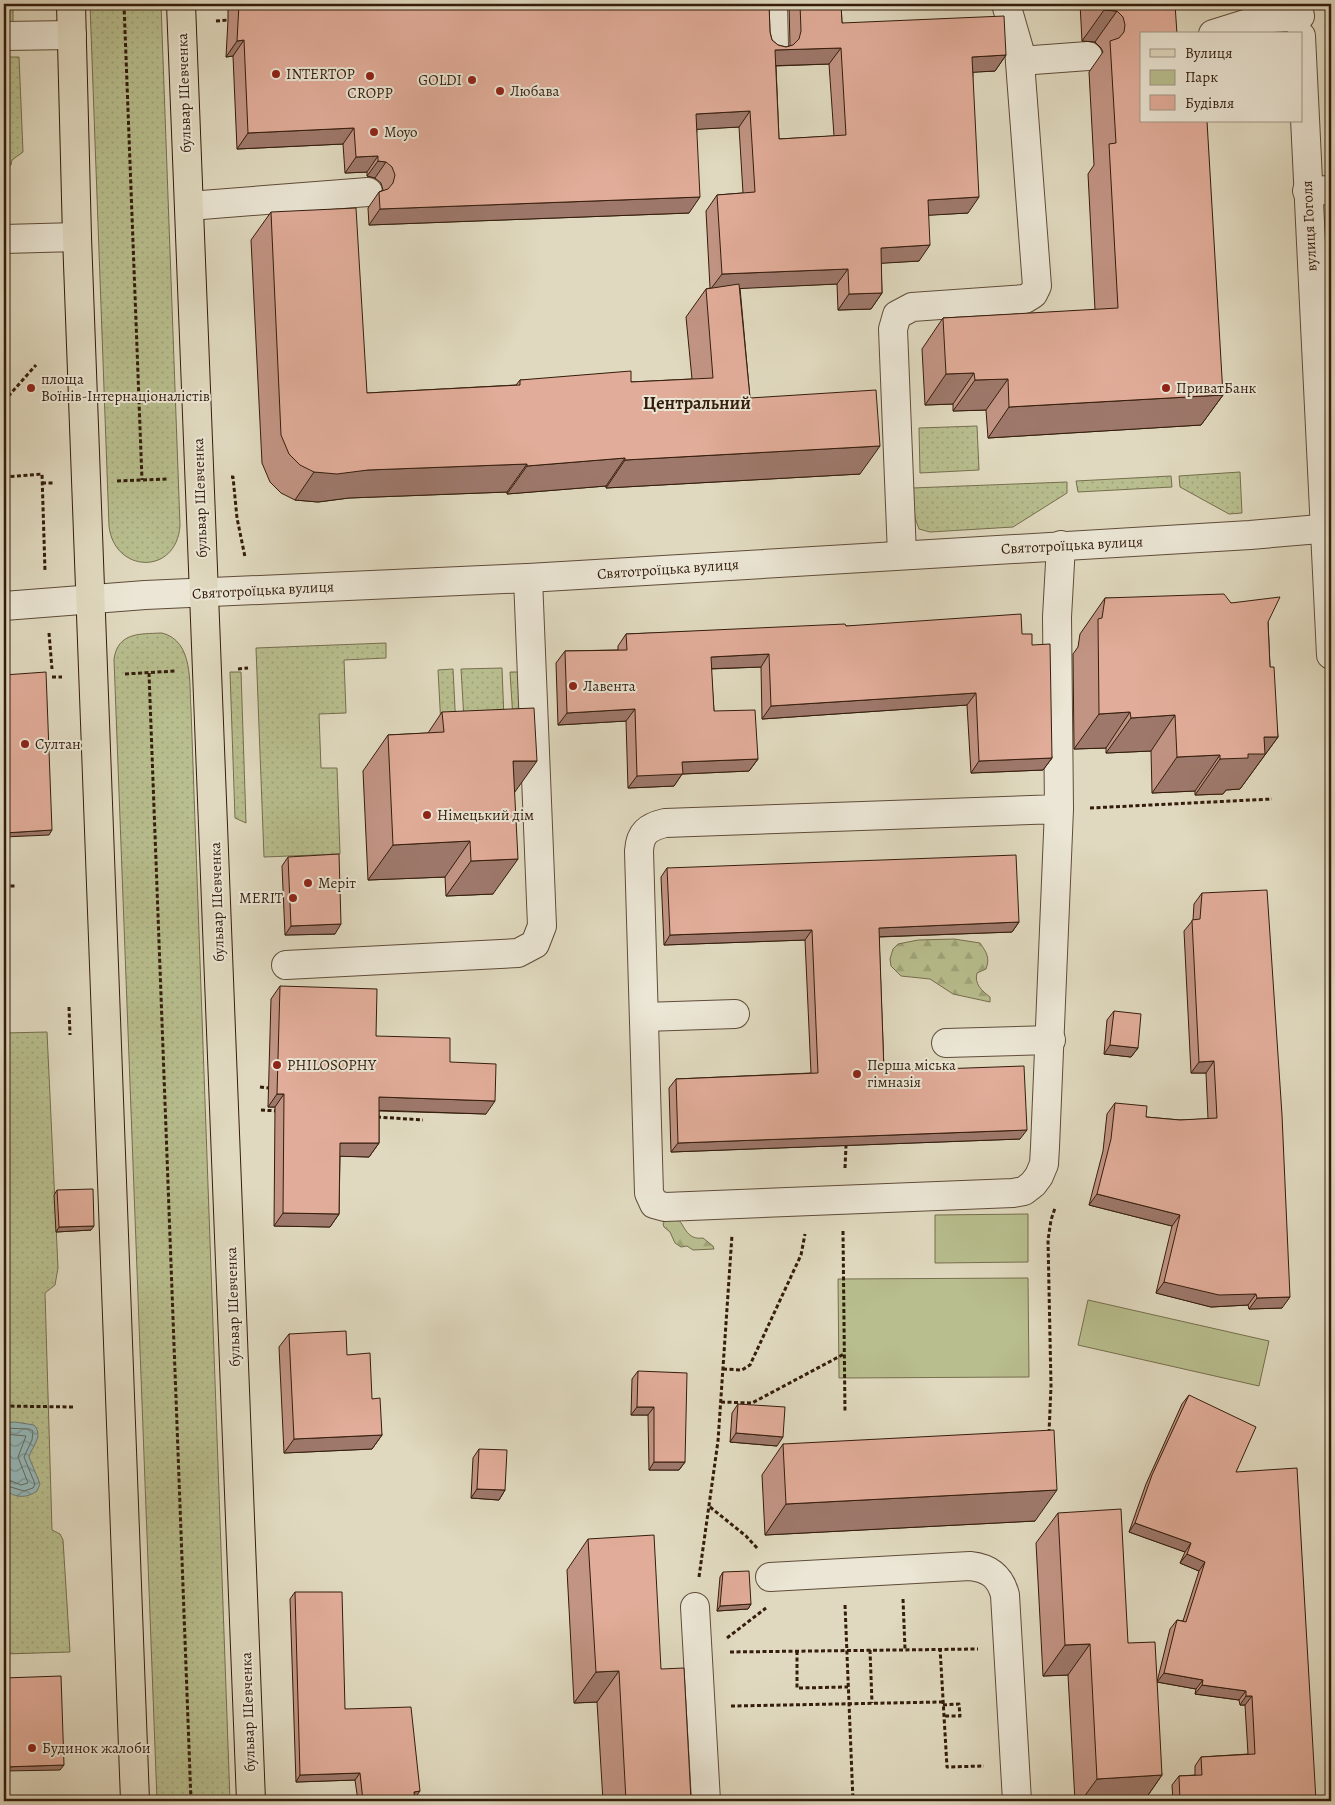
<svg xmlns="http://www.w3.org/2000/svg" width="1335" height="1805" font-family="Alegreya,serif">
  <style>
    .green { fill: url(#green-dots); stroke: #766e4d }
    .forest { fill: url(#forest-firs); stroke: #766e4d }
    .pitch { fill: #b8be8e; stroke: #766e4d }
    .water { fill: url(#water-waves); stroke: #6f7b74 }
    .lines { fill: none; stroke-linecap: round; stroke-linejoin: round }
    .shore { stroke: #656b63; stroke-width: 1 }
    .minor-casing { stroke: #5f4c39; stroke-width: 30 }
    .major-casing { stroke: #341d0c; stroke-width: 30 }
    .path { stroke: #341d0c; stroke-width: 3; stroke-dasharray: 4 2.5; stroke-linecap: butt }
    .minor { stroke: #ebe6d5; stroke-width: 28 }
    .major { stroke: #e0d9bf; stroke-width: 28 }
    .wall { fill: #c29484; stroke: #341d0c; fill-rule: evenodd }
    .shaded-wall { fill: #9e786b; stroke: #341d0c }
    .building { fill: #e1ac99; stroke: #341d0c; fill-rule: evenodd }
    .poi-dot { fill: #8f2418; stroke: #ebe6d5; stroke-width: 2 }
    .labels { text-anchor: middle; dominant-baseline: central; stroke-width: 4; stroke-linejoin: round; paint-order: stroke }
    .poi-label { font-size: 15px; fill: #341d0c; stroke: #ebe6d5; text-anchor: start }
    .street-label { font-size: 15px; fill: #341d0c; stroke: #ebe6d5 }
    .quarter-label { font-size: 18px; font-weight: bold; fill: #341d0c; stroke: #ebe6d5 }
  </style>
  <defs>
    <pattern id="green-dots" width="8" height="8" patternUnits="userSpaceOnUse" patternTransform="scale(1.25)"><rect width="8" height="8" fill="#b8be8e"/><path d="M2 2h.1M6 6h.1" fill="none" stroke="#9fa379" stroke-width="1.8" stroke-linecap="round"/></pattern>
    <pattern id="forest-firs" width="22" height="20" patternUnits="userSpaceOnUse" patternTransform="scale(1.25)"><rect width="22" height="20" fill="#b8be8e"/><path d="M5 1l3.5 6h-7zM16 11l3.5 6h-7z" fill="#9fa379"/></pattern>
    <pattern id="water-waves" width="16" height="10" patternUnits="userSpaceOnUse" patternTransform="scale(1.25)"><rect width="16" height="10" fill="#96b9ba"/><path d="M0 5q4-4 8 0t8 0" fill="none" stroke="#7b9696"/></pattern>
  </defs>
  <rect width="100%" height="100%" fill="#e0d9bf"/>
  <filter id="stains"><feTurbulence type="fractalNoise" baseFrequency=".004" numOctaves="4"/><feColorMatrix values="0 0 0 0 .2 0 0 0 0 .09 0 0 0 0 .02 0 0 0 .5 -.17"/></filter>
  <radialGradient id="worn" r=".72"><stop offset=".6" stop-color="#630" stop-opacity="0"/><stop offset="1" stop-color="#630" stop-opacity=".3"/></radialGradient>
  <g class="green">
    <rect x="4" y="4" width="9" height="23"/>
    <path d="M90,4h71l19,522c-4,50 -66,47 -71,0z"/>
    <polygon points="4,57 19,57 23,152 12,160 11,165 4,165"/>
    <polygon points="977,426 979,470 920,473 919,428"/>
    <polygon points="1240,472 1242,513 1229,514 1180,487 1179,476"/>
    <polygon points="1171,476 1172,487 1078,492 1076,481"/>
    <polygon points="1067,482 1067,493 1013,527 930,532 919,529 915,518 912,488"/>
    <path d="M162,633c32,8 27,51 29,76l39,1092h-73l-43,-1142c4,-27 26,-25 48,-26z"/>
    <polygon points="386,643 386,658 344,660 346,713 319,714 321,768 337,768 340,854 264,857 256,648"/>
    <polygon points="502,668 504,719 464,720 461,669"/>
    <polygon points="453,669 456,728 442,745 438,670"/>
    <polygon points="230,672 241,672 246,823 235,818"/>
    <polygon points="510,672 522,672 524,724 513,719"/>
    <polygon points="47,1032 58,1268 55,1285 45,1293 52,1530 60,1534 63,1540 70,1652 4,1654 4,1033"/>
  </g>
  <g class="forest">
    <path d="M954,939l26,4c7,10 10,15 6,26l-9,4c-3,11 5,18 13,24v5l-37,-8 -23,-15 -29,-3 -10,-10 -1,-7 3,-10 5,-5 20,-4z"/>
    <path d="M678,1219c8,9 9,21 25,19l10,8 1,3 -21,1 -6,-4 -6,1 -6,-4 -5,-11 -6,-5 -1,-3 2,-4z"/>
  </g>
  <g class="pitch">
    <polygon points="1028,1214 1028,1262 935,1263 935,1215"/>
    <polygon points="1028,1278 1029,1377 839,1378 838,1279"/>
    <polygon points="1088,1300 1269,1341 1259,1386 1078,1345"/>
  </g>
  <path class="water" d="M15,1422l19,3c10,11 -2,21 -5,32l11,27 -3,7c-11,8 -24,7 -33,-3v-65z"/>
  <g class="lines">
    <g class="shore">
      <polyline points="4,1428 29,1429 33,1431 32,1440 24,1457 35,1484 33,1488 24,1491 4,1485"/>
      <polyline points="4,1434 26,1436 18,1457 28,1483 21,1485 4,1478"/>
    </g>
    <defs>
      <g id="minor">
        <polyline points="773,4 774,47"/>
        <polyline points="1213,34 1261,19 1300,16"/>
        <polyline points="4,36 72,35"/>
        <polyline points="1301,36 1331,655"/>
        <polyline points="1020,61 1088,56"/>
        <polyline points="1307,191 1331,190"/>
        <polyline points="189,206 368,192"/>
        <polyline points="4,239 77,237"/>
        <polyline points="902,555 893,329 897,315 912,307 1025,299 1033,294 1037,286 1019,49 1006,4"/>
        <polyline points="4,606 145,595 528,578 1250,535 1331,528"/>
        <path d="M1059,809l-394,14c-17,4 -25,10 -26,28l10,342 5,11 11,3 348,-14 11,-2 9,-7 6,-8 5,-12 1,-17 14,-338 -2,-192 4,-72"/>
        <polyline points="286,965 518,953 535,944 542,926 528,578"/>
        <polyline points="644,1017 735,1014"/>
        <polyline points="946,1043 1051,1040"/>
        <path d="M770,1577l200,-11c19,2 30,10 35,29l12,206"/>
        <polyline points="695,1607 706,1801"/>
      </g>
      <g id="major">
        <polyline points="71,4 77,237 135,1801"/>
        <polyline points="181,4 251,1801"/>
      </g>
    </defs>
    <use href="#minor" class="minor-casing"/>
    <use href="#major" class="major-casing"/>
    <g class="path">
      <polyline points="124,4 142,480"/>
      <polyline points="216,21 228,20"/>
      <polyline points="4,401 36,365"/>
      <polyline points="4,477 42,474 45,571"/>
      <polyline points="231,477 233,477 237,518 245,557"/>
      <polyline points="117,481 168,479"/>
      <polyline points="42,483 54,483"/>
      <polyline points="49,633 52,669"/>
      <polyline points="238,669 248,668"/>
      <polyline points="149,673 191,1801"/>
      <polyline points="125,674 176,671"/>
      <polyline points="52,677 62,677"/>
      <polyline points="1090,808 1272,799"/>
      <polyline points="4,886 17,886"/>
      <polyline points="69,1007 70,1035"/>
      <polyline points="260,1087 268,1088"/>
      <polyline points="261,1110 278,1111"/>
      <polyline points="377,1117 423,1120"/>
      <polyline points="845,1168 846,1146"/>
      <polyline points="843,1231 845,1413"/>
      <polyline points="723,1369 742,1370 750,1365 801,1255 805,1234"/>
      <polyline points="721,1402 752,1403 844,1354"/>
      <polyline points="4,1406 73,1407"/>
      <polyline points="1049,1433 1051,1386 1048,1240 1051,1220 1055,1208"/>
      <polyline points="710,1507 746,1536 758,1549"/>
      <polyline points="699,1577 718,1441 732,1235"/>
      <polyline points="903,1599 905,1649"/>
      <polyline points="845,1605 853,1801"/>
      <polyline points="727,1638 766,1608"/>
      <polyline points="940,1648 947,1767 984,1766"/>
      <polyline points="870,1650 872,1703"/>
      <polyline points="797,1651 797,1688 848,1687"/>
      <polyline points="730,1652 978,1649"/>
      <polyline points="943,1705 959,1704 960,1716 944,1716"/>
      <polyline points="731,1706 943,1702"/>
    </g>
    <use href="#minor" class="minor"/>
    <use href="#major" class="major"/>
  </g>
  <g class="wall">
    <path d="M228,4h541l1,28 2,8 6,5 8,2 4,-1 -1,-42h52l1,19 164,32 -11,16 -22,1 -5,141 -40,2 -9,46 -38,2 1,30 -11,16 -33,1 -1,-26 -97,4 10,110 110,76 -254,14v-2l-99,8v-2l-158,6 -31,4 -23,-2 -14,-7 -11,-11 -8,-19 -11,-223 20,-28 96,181 149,-8 4,-5 111,2 61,-3 -6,-62 20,-28 4,-1 -4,-77 11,-16 26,-2 -4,-66 -42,2 -8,84 -320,12 -1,-17 11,-16 4,-2 -2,-7 -6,-5 -8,-2v-4l-22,1 -2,-29 -106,5 -4,-93 -7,1 2,-37zM829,64l5,72 -55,3 -3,-73z"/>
    <polygon points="1080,4 1175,4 1141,34 1223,395 1201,425 988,438 986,410 953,411 953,404 925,405 922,349 943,318 1095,310 1088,174 1094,165 1089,72 1103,52 1101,48 1095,42 1082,41"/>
    <polygon points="1105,598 1231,603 1268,622 1270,667 1278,737 1240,789 1226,790 1223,794 1195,795 1195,791 1152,793 1151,751 1106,753 1106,748 1074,749 1073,654 1078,647 1080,634"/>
    <polygon points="846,626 1022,634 1032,645 1052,758 1043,770 971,773 967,705 762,719 761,667 711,669 714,711 758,759 749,771 682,774 674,786 628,788 626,721 558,725 556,663 565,651 618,650 618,646 626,634"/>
    <polygon points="442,712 514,793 493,894 446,896 445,877 368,880 363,771 388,735 428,733"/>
    <polygon points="288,857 335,934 285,935 282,866"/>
    <polygon points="667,868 1019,922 1012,932 879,937 884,1071 1020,1139 671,1152 669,1088 676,1079 811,1073 805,940 664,945 661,877"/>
    <polygon points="1202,893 1282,1308 1249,1309 1248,1305 1211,1307 1156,1293 1172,1226 1089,1205 1103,1151 1107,1114 1115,1103 1146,1117 1180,1120 1208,1119 1206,1073 1191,1073 1184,931 1193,920 1194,904"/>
    <polygon points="280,986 376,1036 450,1062 486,1114 379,1111 379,1143 369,1157 340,1156 339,1214 330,1227 274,1226 275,1107 268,1107 271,999"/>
    <polygon points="1114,1011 1138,1048 1131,1057 1104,1054 1107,1020"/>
    <polygon points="57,1190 91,1230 56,1232 54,1195"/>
    <polygon points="289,1334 347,1355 372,1399 382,1435 372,1449 284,1453 279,1347"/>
    <polygon points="638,1371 685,1462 679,1470 649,1470 648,1415 631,1415 632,1379"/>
    <polygon points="1189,1395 1236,1472 1316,1801 1173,1801 1172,1785 1179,1776 1195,1775 1195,1766 1201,1757 1248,1754 1245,1705 1240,1705 1239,1700 1195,1694 1196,1689 1157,1682 1170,1629 1177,1620 1183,1621 1199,1571 1180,1563 1185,1552 1129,1532 1146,1484 1182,1404"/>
    <polygon points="738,1404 777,1446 730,1442 732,1413"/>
    <polygon points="783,1444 1035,1521 765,1535 762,1475"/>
    <polygon points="479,1449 505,1490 499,1500 471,1498 473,1458"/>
    <polygon points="1058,1513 1128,1643 1162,1775 1144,1801 1075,1801 1068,1675 1043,1676 1036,1543"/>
    <polygon points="588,1539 661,1669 690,1801 603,1801 597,1702 574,1703 567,1570"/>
    <polygon points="723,1572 751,1604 748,1609 717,1611 720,1577"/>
    <polygon points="295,1592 345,1709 415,1798 415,1801 358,1801 355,1780 296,1782 290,1599"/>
  </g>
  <g class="shaded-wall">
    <polygon points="1104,10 1117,11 1095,42 1082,41"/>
    <polygon points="244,40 233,56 226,57 237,41"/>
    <polygon points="841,48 829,64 764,66 775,50"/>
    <polygon points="1006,55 995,71 961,73 972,57"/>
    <polygon points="750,111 739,127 685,130 696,114"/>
    <polygon points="354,128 343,144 237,149 248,133"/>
    <polygon points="378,156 367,172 345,173 356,157"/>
    <polygon points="378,161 386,162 375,178 367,176"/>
    <polygon points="700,197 689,213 369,225 380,209"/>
    <polygon points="979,197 968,213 916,216 928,200"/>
    <polygon points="930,245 919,261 870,264 881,248"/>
    <polygon points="848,269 837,284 710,290 722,274"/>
    <polygon points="882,293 871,309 838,310 849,294"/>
    <polygon points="974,373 953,404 925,405 946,374"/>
    <polygon points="1008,379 986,410 953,411 975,380"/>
    <polygon points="1223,395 1201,425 988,438 1009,407"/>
    <polygon points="880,446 860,474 606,488 625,460"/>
    <polygon points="625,458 606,486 507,494 527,466"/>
    <polygon points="527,464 507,492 349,498 318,502 295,500 314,472"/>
    <polygon points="769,654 761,667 702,669 711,657"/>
    <polygon points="976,693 967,705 762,719 771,706"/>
    <polygon points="635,709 626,721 558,725 567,713"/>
    <polygon points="1130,712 1106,748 1074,749 1099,714"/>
    <polygon points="1175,715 1151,751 1106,753 1131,718"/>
    <polygon points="1264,737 1278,737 1240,789 1226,790 1223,794 1195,795 1220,759 1248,754"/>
    <polygon points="1220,755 1195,791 1152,793 1177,757"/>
    <polygon points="1052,758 1043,770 971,773 979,761"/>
    <polygon points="758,759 749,771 682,774 674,786 628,788 637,776 682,762"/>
    <polygon points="513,761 537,761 512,796"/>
    <polygon points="52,830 49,835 4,837 4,833"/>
    <polygon points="470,841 445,877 368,880 393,845"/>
    <polygon points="518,859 493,894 446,896 471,861"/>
    <polygon points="1019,922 1012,932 872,937 879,928"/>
    <polygon points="341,924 335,934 285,935 291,926"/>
    <polygon points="812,930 805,940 664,945 670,935"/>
    <polygon points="9,1013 6,1018 4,1018 4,1014"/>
    <polygon points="1110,1045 1138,1048 1131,1057 1104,1054"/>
    <polygon points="1214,1061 1206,1073 1191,1073 1199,1062"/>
    <polygon points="277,1094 284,1094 275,1107 268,1107"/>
    <polygon points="379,1097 495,1101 486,1114 370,1110"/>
    <polygon points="1027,1130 1020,1139 671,1152 678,1143"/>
    <polygon points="340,1143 379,1143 369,1157 331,1156"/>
    <polygon points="1097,1194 1180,1215 1172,1226 1089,1205"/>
    <polygon points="283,1213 339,1214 330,1227 274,1226"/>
    <polygon points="94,1226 91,1230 56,1232 59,1227"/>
    <polygon points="1164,1282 1256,1294 1248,1305 1211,1307 1156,1293"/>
    <polygon points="1290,1297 1282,1308 1249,1309 1257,1298"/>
    <polygon points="637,1407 654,1407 648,1415 631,1415"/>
    <polygon points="736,1433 783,1437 777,1446 730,1442"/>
    <polygon points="382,1435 372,1449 284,1453 294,1439"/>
    <polygon points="654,1462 685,1462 679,1470 649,1470"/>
    <polygon points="477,1489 505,1490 499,1500 471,1498"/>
    <polygon points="1057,1490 1035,1521 765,1535 786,1504"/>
    <polygon points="1135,1523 1191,1543 1185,1552 1129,1532"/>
    <polygon points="1187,1554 1205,1562 1199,1571 1180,1563"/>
    <polygon points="751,1604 748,1609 717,1611 720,1606"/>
    <polygon points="1090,1644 1068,1675 1043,1676 1065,1645"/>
    <polygon points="619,1671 597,1702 574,1703 596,1672"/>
    <polygon points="1164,1673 1203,1680 1196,1689 1157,1682"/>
    <polygon points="1202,1685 1246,1691 1239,1700 1195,1694"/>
    <polygon points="1246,1696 1252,1696 1245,1705 1240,1705"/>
    <polygon points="64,1765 60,1770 4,1771 4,1767"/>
    <polygon points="360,1773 355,1780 296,1782 300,1775"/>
    <polygon points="1162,1775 1144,1801 1081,1801 1097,1779"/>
    <polygon points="420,1791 415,1798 414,1792"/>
    <polygon points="691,1800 690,1801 661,1801"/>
  </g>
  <g class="building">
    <path d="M239,4h530l1,28 2,8 6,5 8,2 7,-2 6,-6 2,-8 -1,-27h41l1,19 162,-7 2,39 -34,2 7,140 -51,3 2,45 -49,3 1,45 -33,1 -1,-25 -126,5 -5,-79 38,-3 -5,-81 -54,3 4,83 -320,12 -1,-17 9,-3 5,-6 2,-8 -3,-8 -6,-5 -8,-1v-5l-22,1 -2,-29 -106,5 -4,-93 -7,1zM841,48l5,87 -67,4 -4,-89z"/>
    <polygon points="1104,4 1175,4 1177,34 1141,34 1141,121 1207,121 1223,395 1009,407 1008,379 975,380 974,373 946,374 943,318 1118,308 1109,144 1116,143 1110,41 1119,38 1124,32 1125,25 1123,17 1117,11 1104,10"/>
    <polygon points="4,169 5,212 4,214"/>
    <polygon points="356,208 367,393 520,385 520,380 631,371 631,382 713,378 706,289 739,284 750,398 876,390 880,446 625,460 625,458 527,466 527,464 368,470 337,474 314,472 300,465 289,454 281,435 271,212"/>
    <polygon points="1224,594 1231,603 1280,597 1268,622 1270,667 1274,667 1278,737 1264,737 1265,754 1248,754 1248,758 1220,759 1220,755 1177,757 1175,715 1131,718 1130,712 1099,714 1098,619 1102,618 1105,598"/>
    <polygon points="1021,614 1022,634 1032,634 1032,645 1050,644 1052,758 979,761 976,693 771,706 769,654 711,657 714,711 755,710 758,759 682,762 683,774 637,776 635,709 567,713 565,651 627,650 626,634 845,624 846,626"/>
    <polygon points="46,672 52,830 4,833 4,675"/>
    <polygon points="534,708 537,761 513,761 518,859 471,861 470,841 393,845 388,735 444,732 442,712"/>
    <polygon points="339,854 341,924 291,926 288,857"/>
    <polygon points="1016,855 1019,922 879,928 884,1071 1024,1066 1027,1130 678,1143 676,1079 818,1073 812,930 670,935 667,868"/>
    <polygon points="4,867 9,1013 4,1014"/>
    <polygon points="1267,890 1282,1115 1290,1297 1257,1298 1256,1294 1219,1295 1164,1282 1180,1215 1097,1194 1111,1139 1115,1103 1147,1106 1146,1117 1180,1120 1217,1118 1214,1061 1199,1062 1192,920 1200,919 1202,893"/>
    <polygon points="280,986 377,989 376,1036 450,1038 450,1062 496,1064 495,1101 379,1097 379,1143 340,1143 339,1214 283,1213 284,1094 277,1094"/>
    <polygon points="1114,1011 1141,1014 1138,1048 1110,1045"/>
    <polygon points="93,1189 94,1226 59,1227 57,1190"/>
    <polygon points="346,1331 347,1355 370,1353 372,1399 380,1398 382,1435 294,1439 289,1334"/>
    <polygon points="638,1371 687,1373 685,1462 654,1462 654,1407 637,1407"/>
    <polygon points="1189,1395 1256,1427 1236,1472 1297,1468 1316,1801 1180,1801 1179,1776 1202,1775 1201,1757 1255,1754 1252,1696 1246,1696 1246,1691 1202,1685 1203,1680 1164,1673 1177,1620 1186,1622 1205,1562 1187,1554 1191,1543 1135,1523 1152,1475"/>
    <polygon points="738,1404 785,1407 783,1437 736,1433"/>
    <polygon points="1054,1430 1057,1490 786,1504 783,1444"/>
    <polygon points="479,1449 507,1450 505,1490 477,1489"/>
    <polygon points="1121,1509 1128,1643 1155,1642 1162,1775 1097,1779 1090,1644 1065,1645 1058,1513"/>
    <polygon points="654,1535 661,1669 684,1668 691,1800 661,1801 626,1801 619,1671 596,1672 588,1539"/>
    <polygon points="749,1571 751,1604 720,1606 723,1572"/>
    <polygon points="295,1592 342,1592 345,1709 411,1707 420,1791 414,1792 415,1801 363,1801 360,1773 300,1775"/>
    <polygon points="61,1676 64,1765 4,1767 4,1678"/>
  </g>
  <g class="poi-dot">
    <circle cx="276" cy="74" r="5"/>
    <circle cx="370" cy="76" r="5"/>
    <circle cx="472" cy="80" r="5"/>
    <circle cx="500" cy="91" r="5"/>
    <circle cx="374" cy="132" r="5"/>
    <circle cx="31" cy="388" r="5"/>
    <circle cx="1166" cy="388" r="5"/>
    <circle cx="573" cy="686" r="5"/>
    <circle cx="25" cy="744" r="5"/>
    <circle cx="427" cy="815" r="5"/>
    <circle cx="308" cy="883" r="5"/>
    <circle cx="293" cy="898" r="5"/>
    <circle cx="277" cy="1065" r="5"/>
    <circle cx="857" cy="1074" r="5"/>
    <circle cx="32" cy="1748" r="5"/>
  </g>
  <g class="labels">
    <g class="poi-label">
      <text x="286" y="74">INTERTOP</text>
      <text x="462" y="80" text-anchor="end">GOLDI</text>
      <text x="510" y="91">Любава</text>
      <text x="370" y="93" text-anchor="middle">CROPP</text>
      <text x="384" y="132">Moyo</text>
      <text x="41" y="379">площа<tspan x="41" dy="17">Воїнів-Інтернаціоналістів</tspan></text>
      <text x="1176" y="388">ПриватБанк</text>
      <text x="583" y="686">Лавента</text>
      <text x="35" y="744">Султан</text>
      <text x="437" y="815">Німецький дім</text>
      <text x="318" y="883">Меріт</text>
      <text x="283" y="898" text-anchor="end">MERIT</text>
      <text x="287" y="1065">PHILOSOPHY</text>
      <text x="867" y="1065">Перша міська<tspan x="867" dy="17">гімназія</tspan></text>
      <text x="42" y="1748">Будинок жалоби</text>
    </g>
    <g class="street-label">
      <text transform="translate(184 93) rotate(-92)">бульвар Шевченка</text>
      <text transform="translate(1309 226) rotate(-93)">вулиця Гоголя</text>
      <text transform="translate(200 498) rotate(-92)">бульвар Шевченка</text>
      <text transform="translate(1072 545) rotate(-3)">Святотроїцька вулиця</text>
      <text transform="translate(668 569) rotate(-4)">Святотроїцька вулиця</text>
      <text transform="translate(263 590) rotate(-3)">Святотроїцька вулиця</text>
      <text transform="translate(217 902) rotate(-92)">бульвар Шевченка</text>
      <text transform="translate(233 1307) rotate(-92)">бульвар Шевченка</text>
      <text transform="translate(248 1712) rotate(-92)">бульвар Шевченка</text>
    </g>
    <g class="quarter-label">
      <text x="697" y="403">Центральний</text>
    </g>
  </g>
  <rect width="1335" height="1805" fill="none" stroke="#e0d9bf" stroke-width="20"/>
  <rect x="5" y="5" width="1325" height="1795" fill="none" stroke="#341d0c" stroke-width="2.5"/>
  <rect x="10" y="10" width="1315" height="1785" fill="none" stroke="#341d0c"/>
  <rect x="1140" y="32" width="162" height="90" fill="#ebe6d5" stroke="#a29685"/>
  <rect x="1150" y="49" width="25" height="8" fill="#e0d9bf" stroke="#a29685"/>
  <text x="1185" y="58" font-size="15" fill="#341d0c">Вулиця</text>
  <rect x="1150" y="70" width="25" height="15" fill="#b8be8e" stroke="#a29685"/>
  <text x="1185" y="82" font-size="15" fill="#341d0c">Парк</text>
  <rect x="1150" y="95" width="25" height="15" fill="#e1ac99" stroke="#a29685"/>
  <text x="1185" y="108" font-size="15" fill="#341d0c">Будівля</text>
  <rect width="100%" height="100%" filter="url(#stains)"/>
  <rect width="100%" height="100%" fill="url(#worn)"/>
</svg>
